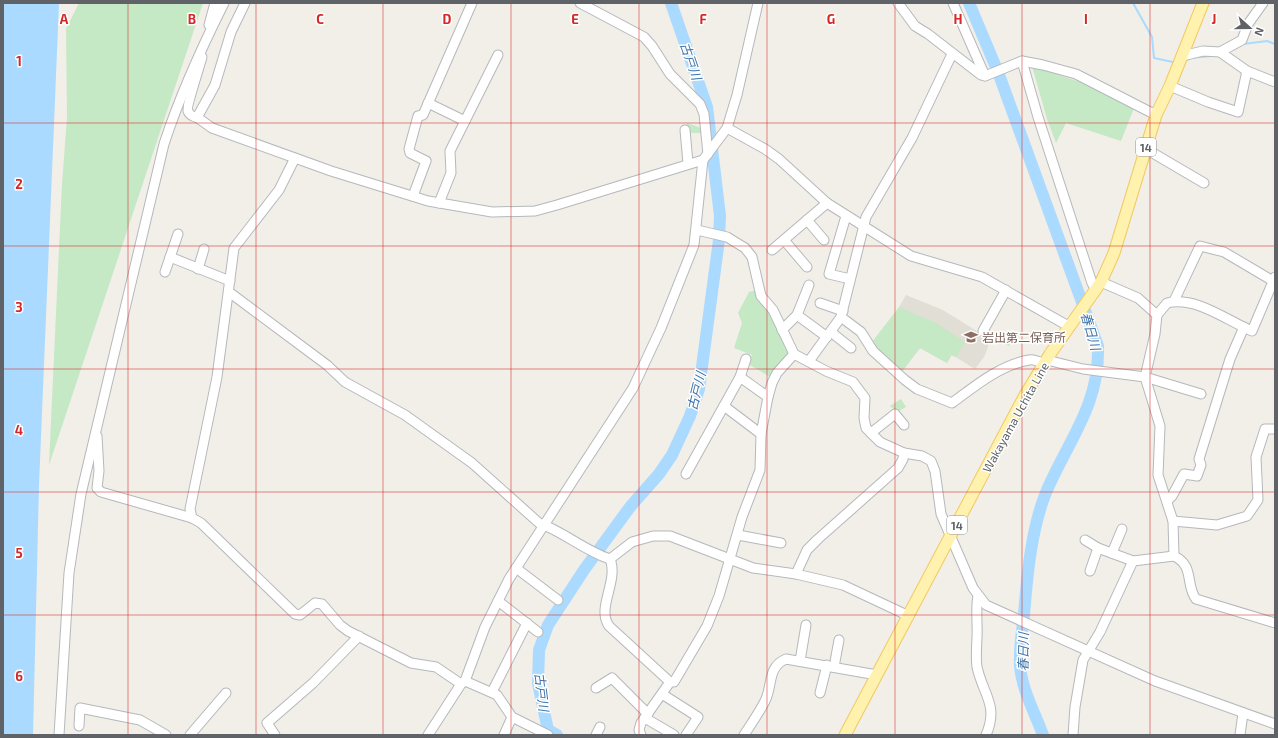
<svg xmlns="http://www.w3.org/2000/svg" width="1278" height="738" font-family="'Exo 2','Noto Sans JP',sans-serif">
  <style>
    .education { fill: #e1ded6 }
    .green { fill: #c5e8c5 }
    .water { fill: #aadaff }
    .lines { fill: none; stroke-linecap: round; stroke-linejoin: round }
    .stream { stroke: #aadaff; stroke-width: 2 }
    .river { stroke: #aadaff; stroke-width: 12 }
    .minor-casing { stroke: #b5b8bc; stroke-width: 11 }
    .major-casing { stroke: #f2c960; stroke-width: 13 }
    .minor { stroke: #fff; stroke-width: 9 }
    .major { stroke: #fff2af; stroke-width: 11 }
    .grid { fill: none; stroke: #d62828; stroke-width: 1; stroke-opacity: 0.55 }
    .labels { text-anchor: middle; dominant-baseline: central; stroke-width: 3; stroke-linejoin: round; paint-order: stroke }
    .shield { fill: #fff; stroke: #8f9295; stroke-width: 1 }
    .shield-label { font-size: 11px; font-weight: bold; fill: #5f6368 }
    .education-label { font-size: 12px; fill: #785e54; stroke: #fff; text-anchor: start }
    .street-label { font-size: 12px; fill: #5f6368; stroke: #fff }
    .water-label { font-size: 13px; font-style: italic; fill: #4174aa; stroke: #fff }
    .grid-label { font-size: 13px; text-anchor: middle; font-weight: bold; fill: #d62828; stroke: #fff; stroke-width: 3; stroke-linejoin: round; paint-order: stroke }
  </style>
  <rect width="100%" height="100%" fill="#f1efe8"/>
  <polygon class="education" points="906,295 943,310 988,338 988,347 984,357 975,369 952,355 947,363 920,348 900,374 899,307"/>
  <g class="green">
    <polygon points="79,3 203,3 49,465 62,184 67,118 66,29"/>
    <polygon points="1032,66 1092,86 1134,108 1121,141 1066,123 1056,143 1047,119"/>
    <polygon points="687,123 701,128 702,133 688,133"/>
    <polygon points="756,290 763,305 771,315 788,353 772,378 748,364 752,355 734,348 742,323 738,313 749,292"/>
    <polygon points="899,307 936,323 965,342 956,357 951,355 947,363 920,348 900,374 876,351 872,342"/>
    <polygon points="986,329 1010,343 1009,346 989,337 984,332"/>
    <polygon points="901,399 906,407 897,412 890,406"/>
  </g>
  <polygon class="water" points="3,3 59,3 39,485 33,735 3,735"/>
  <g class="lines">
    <g class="stream">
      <polyline points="1133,3 1152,37 1154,58 1173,62"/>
      <polyline points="1243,44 1267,41 1275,44"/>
      <polyline points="1185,61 1191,58 1211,56"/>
    </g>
    <g class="river">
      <path d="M969,3l29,69 100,274c2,61 -32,97 -53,149 -14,36 -18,82 -21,120 -2,16 -5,34 -4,51 2,24 15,47 23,69"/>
      <polyline points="557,735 548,730 538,683 539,650 548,625 584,570 630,507 659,474 672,455 690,416 699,389 719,240 720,216 707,107 671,3"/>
    </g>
    <defs>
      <g id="minor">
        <polyline points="245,3 231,32 215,85 199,114 198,118 212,128 331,171 428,201 492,212 535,211 557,205 703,160 727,128 737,95 758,3"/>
        <polyline points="580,3 644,37 652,46 670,74 700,104 704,114 708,154"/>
        <polyline points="898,3 915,26 928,34 981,75 985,76 1022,61 1043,65 1076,74 1156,115"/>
        <polyline points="953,3 985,76"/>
        <polyline points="209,25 215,3"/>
        <polyline points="1220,52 1242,40 1248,24 1263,3"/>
        <polyline points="1182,56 1203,51 1220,52 1247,71 1275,82"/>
        <polyline points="1022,61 1038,117 1092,283 1096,290"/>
        <polyline points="1170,86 1208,102 1238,112 1247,71"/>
        <polyline points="428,103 465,121"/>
        <path d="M198,118c-4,-1 -9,-3 -10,-7 -2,-4 12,-46 14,-54"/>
        <polyline points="727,128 765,149 779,159 827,203 911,256 982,277 1070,327"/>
        <polyline points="685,130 688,163"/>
        <polyline points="1146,149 1204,183"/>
        <polyline points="413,196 426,161 410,153 409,149 418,116 423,115 472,3"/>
        <polyline points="439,203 451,173 450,151 498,55"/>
        <polyline points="846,216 829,274 850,279"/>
        <polyline points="807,220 824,240"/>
        <polyline points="697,230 727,237 745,248 752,257 761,296 773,310 794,354 826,371 853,382 865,398 864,418 866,428 880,442 904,453 922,456 931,461 935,471 941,514 973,588 986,605 1155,681 1275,724"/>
        <polyline points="784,240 807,267"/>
        <polyline points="772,250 827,203"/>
        <polyline points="170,257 230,281"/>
        <polyline points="198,269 204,249"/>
        <polyline points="165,272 178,234"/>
        <polyline points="1101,282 1138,298 1157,315"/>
        <path d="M229,292l98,73 18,17 60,33 67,48 67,60c25,9 46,28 71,36l22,-17 21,-6h17l83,32 43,6 47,11 66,31"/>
        <polyline points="1174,301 1200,246 1224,252 1273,281"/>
        <polyline points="820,303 843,311"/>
        <polyline points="797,315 827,337"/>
        <path d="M841,317l20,15 12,19 32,29 12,9 35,14c23,-17 48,-38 77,-43 5,-1 11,2 15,4"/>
        <polyline points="782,330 797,315 809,285"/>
        <polyline points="983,331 1006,290"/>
        <polyline points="831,332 851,348"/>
        <polyline points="1047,360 1083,369 1145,377 1201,394"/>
        <polyline points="809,361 841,317 866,217 912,138 952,54"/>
        <polyline points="740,377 768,397"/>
        <polyline points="724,406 761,434"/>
        <polyline points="871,433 895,414 904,425"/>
        <polyline points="97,436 99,471 97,488 101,492 192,518 201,523 295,614 300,615 315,603 322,604 340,625 348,631 411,663 436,667 461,684"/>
        <polyline points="686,474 740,377 746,359"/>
        <polyline points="1168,500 1172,496 1184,474 1197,476 1201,465 1199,459 1230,359 1244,327"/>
        <polyline points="192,518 190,509 217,377 234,248 279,190 295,158"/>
        <polyline points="1173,521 1217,525 1247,516 1258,500 1256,457 1265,429 1275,429"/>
        <polyline points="738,535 781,543"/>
        <polyline points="1085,540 1098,548 1133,561"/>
        <polyline points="1112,553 1122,529"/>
        <path d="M1174,556l-1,-35 -15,-46 2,-49 -15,-49 10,-43 2,-19 10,-12c29,-7 59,17 85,28l23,-54"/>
        <path d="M610,559c9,22 -14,49 -1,67l61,56"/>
        <polyline points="516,568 558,600"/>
        <polyline points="1090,571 1098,548"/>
        <polyline points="796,574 807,550 818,539 898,468 903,459 904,453"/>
        <path d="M978,596c-2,10 -1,18 -1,28 1,14 -2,29 0,43 6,28 22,38 9,68"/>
        <polyline points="498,601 538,632"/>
        <polyline points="800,661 806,625"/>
        <polyline points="834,667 839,640"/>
        <polyline points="465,681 497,695 512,717 548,735"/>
        <polyline points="596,688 612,678 648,714"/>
        <polyline points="492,692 527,623"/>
        <polyline points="820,693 827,665"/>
        <polyline points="662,694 698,717 686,735"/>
        <polyline points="645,718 674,735"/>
        <polyline points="79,726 80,708 140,720 166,735"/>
        <path d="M59,735l10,-162 12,-79 83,-350c16,-49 37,-95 60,-141"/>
        <polyline points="190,735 226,693"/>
        <polyline points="275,735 267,723 313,683 359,636"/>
        <polyline points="428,735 461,684 465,681 485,627 509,579 633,388 661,328 694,245 703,160"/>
        <polyline points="504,735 512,717"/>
        <polyline points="596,735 600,727"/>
        <polyline points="641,735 639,730 641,723 670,682 674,682 707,626 719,596 742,517 760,470 761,434 768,397 772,383 777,373 794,354"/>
        <path d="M744,735c7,-11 15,-22 21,-34 8,-16 2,-34 21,-42l91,16"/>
        <path d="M1073,735l2,-28 8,-47 17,-28 33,-71 41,-5c21,10 11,29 22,43l79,24"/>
        <polyline points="1240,735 1243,713"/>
      </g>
      <polyline id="major" points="845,735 1025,395 1050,354 1101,282 1114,253 1156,115 1170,86 1203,3"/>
    </defs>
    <use href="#minor" class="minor-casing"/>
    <use href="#major" class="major-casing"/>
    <use href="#minor" class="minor"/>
    <use href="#major" class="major"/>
  </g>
  <path class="grid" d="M128,3v732M256,3v732M383,3v732M511,3v732M639,3v732M767,3v732M895,3v732M1022,3v732M1150,3v732M3,123h1272M3,246h1272M3,369h1272M3,492h1272M3,615h1272"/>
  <defs>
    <symbol id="school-bare" viewBox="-9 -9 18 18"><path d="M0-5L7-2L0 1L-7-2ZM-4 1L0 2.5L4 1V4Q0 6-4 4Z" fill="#8d6e63" stroke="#fff" stroke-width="2.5" paint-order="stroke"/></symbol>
  </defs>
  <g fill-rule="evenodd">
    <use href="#school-bare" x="961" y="327" width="20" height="20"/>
  </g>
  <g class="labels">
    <g class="shield">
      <rect x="1136" y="138" width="20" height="18" rx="3"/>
      <rect x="947" y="516" width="20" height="18" rx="3"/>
    </g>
    <g class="shield-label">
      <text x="1146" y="147">14</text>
      <text x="957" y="525">14</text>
    </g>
    <g class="education-label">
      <text x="982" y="337">岩出第二保育所</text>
    </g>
    <g class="street-label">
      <text transform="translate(1015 417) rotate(-61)">Wakayama Uchita Line</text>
    </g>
    <g class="water-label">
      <text transform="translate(691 61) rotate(71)">古戸川</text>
      <text transform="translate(1091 331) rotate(74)">春日川</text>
      <text transform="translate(696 391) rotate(-76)">古戸川</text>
      <text transform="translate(1023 652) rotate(-89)">春日川</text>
      <text transform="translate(542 692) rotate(83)">古戸川</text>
    </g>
  </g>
  <g class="grid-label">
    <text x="64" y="24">A</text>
    <text x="192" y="24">B</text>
    <text x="320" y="24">C</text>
    <text x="447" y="24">D</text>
    <text x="575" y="24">E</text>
    <text x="703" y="24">F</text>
    <text x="831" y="24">G</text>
    <text x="958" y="24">H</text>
    <text x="1086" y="24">I</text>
    <text x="1214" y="24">J</text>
    <text x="19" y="66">1</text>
    <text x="19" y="189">2</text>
    <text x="19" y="312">3</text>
    <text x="19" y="435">4</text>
    <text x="19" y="558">5</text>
    <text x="19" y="681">6</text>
  </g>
  <rect width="1278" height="738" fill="none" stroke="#5f6368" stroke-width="8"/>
  <g transform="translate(1250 28) rotate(111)" stroke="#ffffff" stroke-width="3" paint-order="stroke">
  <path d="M0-3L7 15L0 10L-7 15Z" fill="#5f6368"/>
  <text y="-6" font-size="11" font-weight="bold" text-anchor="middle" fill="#5f6368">N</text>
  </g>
</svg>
